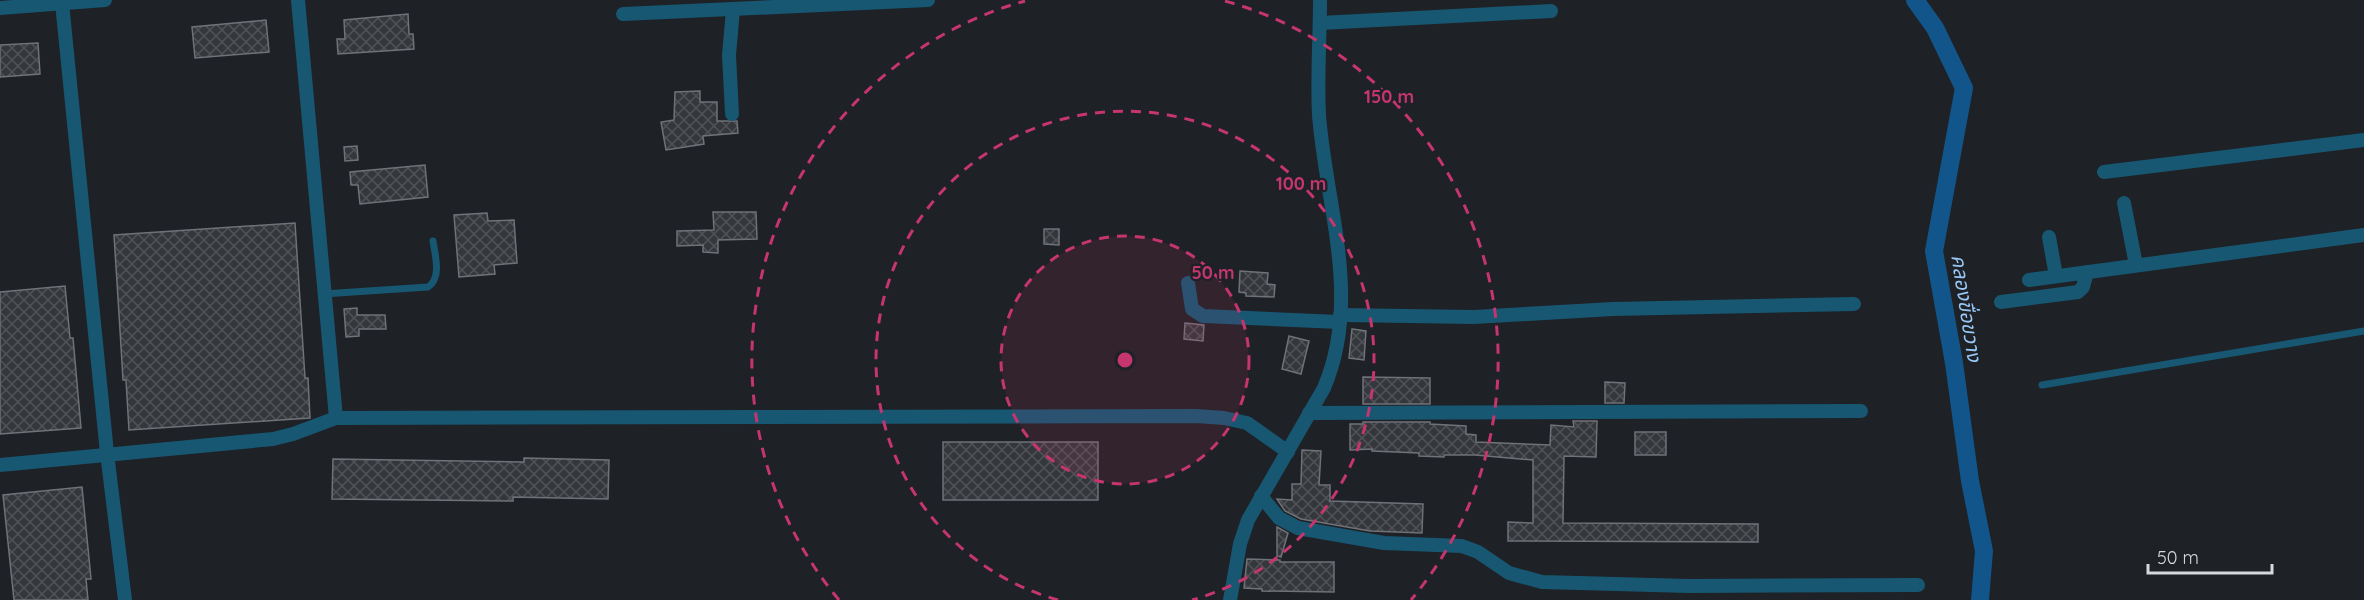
<svg xmlns="http://www.w3.org/2000/svg" width="2364" height="600" font-family="Quicksand,'Noto Sans Thai',sans-serif">
  <style>
    .lines { fill: none; stroke-linecap: round; stroke-linejoin: round }
    .canal { stroke: #12558a; stroke-width: 18 }
    .building { fill: url(#building-cross-hatch); stroke: #6f7278; stroke-width: 1.5 }
    .lane { stroke: #175772; stroke-width: 7 }
    .street { stroke: #175772; stroke-width: 14 }
    .ring { fill: none; stroke: #c5356e; stroke-width: 3; stroke-dasharray: 10 8 }
    .labels { text-anchor: middle; dominant-baseline: central; stroke-width: 4.5; stroke-linejoin: round; paint-order: stroke }
    .water-label { font-size: 20px; font-style: italic; fill: #98c8f7; stroke: #1e2125 }
    .centre { fill: #c5356e; stroke: #1e2125; stroke-width: 3 }
    .ring-label { font-size: 18px; text-anchor: middle; font-weight: bold; fill: #c5356e; stroke: #1e2125; stroke-width: 4.5; stroke-linejoin: round; paint-order: stroke }
  </style>
  <defs>
    <pattern id="building-cross-hatch" width="8" height="8" patternUnits="userSpaceOnUse" patternTransform="scale(1.5)"><rect width="8" height="8" fill="#34373b"/><path d="M0 0l8 8M0 8l8-8" fill="none" stroke="#515357"/></pattern>
  </defs>
  <rect width="100%" height="100%" fill="#1e2125"/>
  <g class="lines">
    <polyline class="canal" points="1915,0 1935,28 1964,88 1934,251 1954,363 1970,481 1984,551 1980,600"/>
  </g>
  <g class="building">
    <polygon points="408,14 409,34 413,34 414,49 338,54 337,39 345,39 344,20"/>
    <polygon points="266,20 269,52 195,58 192,27"/>
    <polygon points="38,43 40,74 0,77 0,45"/>
    <polygon points="700,91 700,102 717,102 717,121 737,121 738,133 703,136 704,144 666,150 661,122 674,120 675,92"/>
    <polygon points="357,146 358,160 345,161 344,147"/>
    <polygon points="425,165 428,197 360,204 358,185 351,185 350,172"/>
    <polygon points="713,212 756,212 757,239 718,240 718,253 703,252 703,245 677,246 677,231 714,230"/>
    <polygon points="487,213 488,221 514,220 517,263 494,265 495,274 459,277 454,215"/>
    <polygon points="295,223 305,378 308,378 310,418 129,430 126,380 123,380 120,330 114,235"/>
    <polygon points="1044,229 1059,229 1059,245 1044,244"/>
    <polygon points="1240,271 1268,273 1267,284 1275,285 1274,297 1246,296 1246,293 1239,292"/>
    <polygon points="65,286 70,338 73,338 81,428 0,434 0,292"/>
    <polygon points="357,308 357,315 385,315 386,329 359,329 359,336 346,337 344,309"/>
    <polygon points="1185,323 1204,325 1203,341 1184,339"/>
    <polygon points="1352,329 1366,331 1364,360 1349,358"/>
    <polygon points="1289,336 1309,341 1301,374 1282,369"/>
    <polygon points="1363,377 1430,378 1430,404 1363,404"/>
    <polygon points="1605,382 1625,383 1624,403 1605,403"/>
    <polygon points="1573,421 1597,421 1596,457 1564,456 1563,523 1758,524 1758,542 1508,541 1508,522 1533,523 1533,460 1475,455 1444,455 1444,457 1419,456 1419,453 1372,451 1372,449 1350,450 1350,424 1363,424 1363,422 1430,422 1430,424 1466,426 1466,434 1476,435 1476,442 1550,445 1551,425 1574,427"/>
    <rect x="1635" y="432" width="31" height="23"/>
    <rect x="943" y="442" width="155" height="58"/>
    <polygon points="1302,450 1321,451 1319,485 1330,485 1330,501 1423,504 1422,533 1370,531 1301,519 1285,511 1277,499 1292,500 1292,484 1301,484"/>
    <polygon points="524,458 609,460 608,499 513,497 513,501 332,499 333,459 524,462"/>
    <polygon points="82,487 91,579 86,579 88,600 14,600 3,495"/>
    <polygon points="1277,527 1288,533 1281,557 1277,556"/>
    <polygon points="1247,559 1280,560 1280,562 1334,562 1334,592 1262,591 1262,589 1244,588"/>
  </g>
  <g class="lines">
    <g class="lane">
      <path d="M323,294l105,-7c14,-9 7,-32 5,-46"/>
      <polyline points="2042,385 2364,331"/>
    </g>
    <g class="street">
      <polyline points="298,0 336,418"/>
      <polyline points="62,3 107,453 125,600"/>
      <polyline points="0,8 105,0"/>
      <polyline points="623,14 928,0"/>
      <polyline points="1320,23 1551,11"/>
      <polyline points="732,114 729,55 733,10"/>
      <polyline points="2104,172 2364,140"/>
      <polyline points="2124,203 2136,265"/>
      <polyline points="2049,237 2056,276"/>
      <polyline points="2029,280 2364,235"/>
      <polyline points="1188,283 1192,309 1203,316 1339,322"/>
      <polyline points="2001,302 2078,292 2083,287 2087,272"/>
      <polyline points="1340,315 1474,317 1613,309 1854,304"/>
      <polyline points="1309,413 1861,411"/>
      <polyline points="0,465 273,439 293,434 336,418 1196,416 1224,418 1247,423 1288,452"/>
      <polyline points="1261,496 1279,518 1298,528 1384,543 1462,546 1478,552 1509,573 1542,582 1689,586 1918,585"/>
      <path d="M1230,600l10,-56 8,-24 76,-132c38,-89 2,-182 -5,-273 -2,-38 1,-77 1,-115"/>
    </g>
  </g>
  <circle cx="1125" cy="360" r="124" fill="#c5356e" fill-opacity=".12"/>
  <g class="ring">
    <circle cx="1125" cy="360" r="124"/>
    <path d="M1058 600A249 249 0 1 1 1192 600"/>
    <path d="M839 600A373 373 0 0 1 1025 1M1225 1A373 373 0 0 1 1411 600"/>
  </g>
  <g class="labels">
    <g class="water-label">
      <text transform="translate(1967 308) rotate(81)">คลองขื่อขวาง</text>
    </g>
  </g>
  <circle cx="1125" cy="360" r="9" class="centre"/>
  <g class="ring-label">
    <text x="1389" y="103">150 m</text>
    <text x="1301" y="190">100 m</text>
    <text x="1213" y="279">50 m</text>
  </g>
  <path d="M2148 564v9h124v-9" fill="none" stroke="#d6d8db" stroke-width="3"/>
  <text x="2157" y="564" font-size="18" fill="#d6d8db" stroke="#1e2125" stroke-width="4.5" paint-order="stroke">50 m</text>
</svg>
